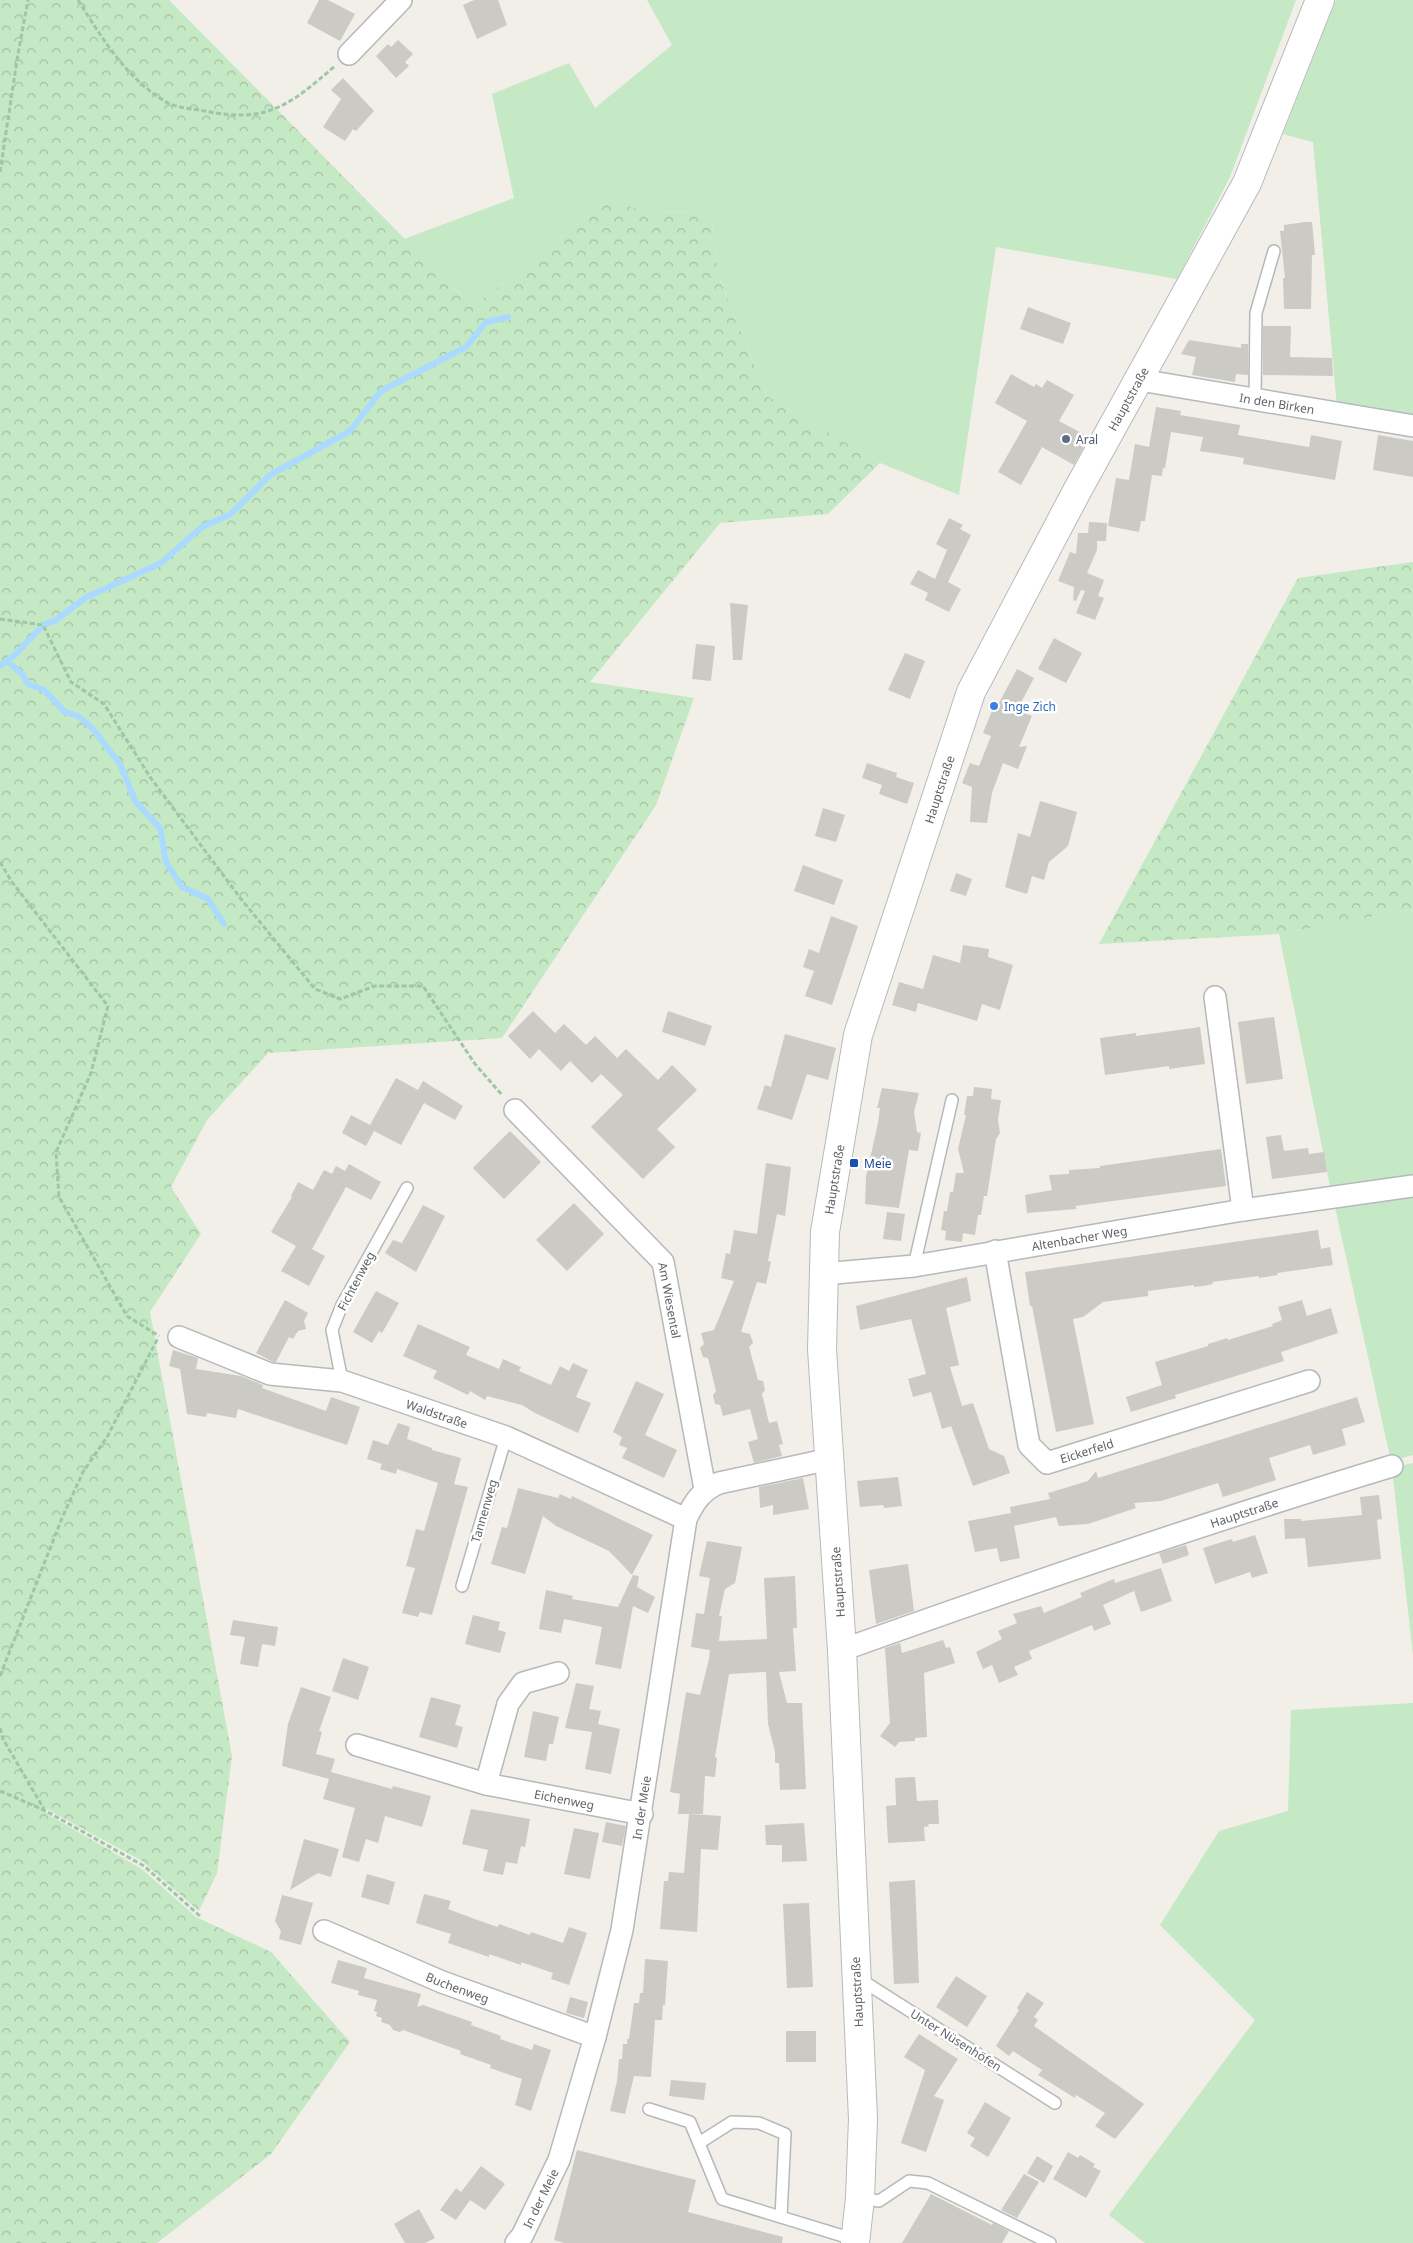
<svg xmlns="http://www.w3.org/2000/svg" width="1413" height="2243" font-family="'Noto Sans',sans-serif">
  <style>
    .green { fill: #c5e8c5 }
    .forest { fill: url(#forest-crowns) }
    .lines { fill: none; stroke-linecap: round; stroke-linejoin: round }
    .stream { stroke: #aadaff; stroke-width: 6 }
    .building { fill: #cccac5 }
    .lane-casing { stroke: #b5b8bc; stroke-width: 14 }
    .street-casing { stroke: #b5b8bc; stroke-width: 24 }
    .secondary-casing { stroke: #b6babf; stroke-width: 30 }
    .path { stroke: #9cc7a9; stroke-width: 3; stroke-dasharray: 5 2.5; stroke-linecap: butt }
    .lane { stroke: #fff; stroke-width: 11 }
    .street { stroke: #fff; stroke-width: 21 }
    .secondary { stroke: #fff; stroke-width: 28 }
    .service-dot { fill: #5c6f8a; stroke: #fff; stroke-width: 2 }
    .shop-dot { fill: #3f7fe0; stroke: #fff; stroke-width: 2 }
    .transit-dot { fill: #1a4fb4; stroke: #fff; stroke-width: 2 }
    .labels { text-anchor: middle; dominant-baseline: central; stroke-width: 5; stroke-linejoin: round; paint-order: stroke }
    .street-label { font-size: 12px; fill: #5f6368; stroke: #fff }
    .service-label { font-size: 12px; fill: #4e5e75; stroke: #fff; text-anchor: start }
    .shop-label { font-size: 12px; fill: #366cbe; stroke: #fff; text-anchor: start }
    .transit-label { font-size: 12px; fill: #164399; stroke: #fff; text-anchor: start }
  </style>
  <defs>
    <pattern id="forest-crowns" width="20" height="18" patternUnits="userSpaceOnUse" patternTransform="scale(1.25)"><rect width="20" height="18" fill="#c5e8c5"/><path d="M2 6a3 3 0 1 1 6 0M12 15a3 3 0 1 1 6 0" fill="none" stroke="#a3c0a4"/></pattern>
  </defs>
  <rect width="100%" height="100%" fill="#f1efe8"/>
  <g class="green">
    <polygon points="647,0 1296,0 1230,177 1177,279 996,247 959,495 880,463 767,396 718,275 711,213 646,212 610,200 472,307 404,239 514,198 492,94 569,63 595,108 672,45"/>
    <polygon points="1336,0 1413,0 1413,421 1337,407 1313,142 1283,134"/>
    <polygon points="1413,909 1413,1179 1331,1191 1279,934"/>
    <polygon points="1413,1196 1413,1455 1391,1461 1335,1207"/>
    <polygon points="1413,1463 1413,1655 1392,1468"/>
    <polygon points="1413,1703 1413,2243 1145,2243 1109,2215 1255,2020 1160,1925 1219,1831 1288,1811 1291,1710"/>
  </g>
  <g class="forest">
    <polygon points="0,0 169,0 472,307 610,200 646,212 711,213 718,275 767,396 880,463 828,514 720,523 590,682 694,698 656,805 502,1038 268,1053 207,1120 171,1187 201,1234 150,1312 232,1756 217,1873 199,1911 142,1861 45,1808 47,1814 142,1869 196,1917 271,1952 350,2042 271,2154 157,2243 0,2243"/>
    <polygon points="1413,562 1413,909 1279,934 1099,944 1298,578"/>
  </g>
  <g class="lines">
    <g class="stream">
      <polyline points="7,661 23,675 28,684 44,690 65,712 78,716 93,729 120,764 135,801 160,828 166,862 182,887 208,899 224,924"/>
      <polyline points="0,666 16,654 43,625 56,620 85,598 161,563 202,527 231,514 270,475 350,431 381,391 466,347 486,322 508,317"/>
    </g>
  </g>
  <g class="building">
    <polygon points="319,0 328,0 355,14 340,41 307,23"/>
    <polygon points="474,0 498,0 507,25 477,39 463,5"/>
    <polygon points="398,40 413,54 405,62 409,66 396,78 376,56 388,44 391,47"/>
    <polygon points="343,78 374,111 356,131 353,129 345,141 323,127 341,99 331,90"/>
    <polygon points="1305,222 1312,222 1315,255 1312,255 1311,309 1284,309 1283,278 1285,278 1280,231 1284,231 1284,225"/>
    <polygon points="1028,307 1071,323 1063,344 1020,329"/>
    <polygon points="1263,326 1291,326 1290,357 1332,358 1333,376 1263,375"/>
    <polygon points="1189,340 1241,348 1241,344 1248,344 1248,375 1236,374 1235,382 1192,375 1196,357 1181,354"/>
    <polygon points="1011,374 1034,387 1036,384 1042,388 1047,380 1074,395 1059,421 1089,437 1074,465 1042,447 1021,485 998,472 1027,421 995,403"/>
    <polygon points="1156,407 1181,411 1180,415 1240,425 1238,435 1309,447 1311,435 1342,441 1335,480 1243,464 1244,458 1200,451 1203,437 1171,432 1165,468 1163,468 1162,476 1152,475 1145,521 1141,521 1139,532 1108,526 1116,478 1129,480 1135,444 1149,447"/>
    <polygon points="1378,435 1413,441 1413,477 1373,470"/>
    <polygon points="949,518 963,525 960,529 971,535 948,582 961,589 949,612 925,600 928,593 910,584 918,570 935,579 947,550 936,544"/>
    <polygon points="1089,522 1107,523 1106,541 1097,541 1097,550 1087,573 1104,580 1098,596 1104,598 1095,620 1076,613 1085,591 1081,590 1076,601 1073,600 1074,587 1058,581 1070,552 1076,554 1078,533 1088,533"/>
    <polygon points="730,603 748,605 742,660 733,660"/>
    <polygon points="1054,638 1082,653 1066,683 1038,669"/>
    <polygon points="696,644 715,646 711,681 692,679"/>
    <polygon points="905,653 925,661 910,699 888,690"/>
    <polygon points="1017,669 1034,678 1017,710 1032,716 1019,747 1027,746 1018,769 1003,763 992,793 987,823 970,822 972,787 962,783 970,763 979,766 991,736 983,733 996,701 999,703"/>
    <polygon points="867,763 897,773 896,777 914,783 907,804 879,794 882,785 862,778"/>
    <polygon points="1040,801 1077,812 1068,846 1049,862 1044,880 1032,876 1027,894 1005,887 1018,833 1030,837"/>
    <polygon points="823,808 845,815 836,842 815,836"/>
    <polygon points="803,865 843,880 834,905 794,891"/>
    <polygon points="956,873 972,879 966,896 950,891"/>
    <polygon points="831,916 858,926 832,1005 805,996 814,971 803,967 809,949 819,953"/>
    <polygon points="963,945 989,949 988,957 1013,965 1000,1010 982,1004 977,1021 918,1003 916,1012 892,1005 899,982 923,989 933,955 960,963"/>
    <polygon points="533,1011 555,1033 564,1024 586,1045 595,1036 617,1058 626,1049 658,1080 672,1065 697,1090 657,1129 675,1147 643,1179 591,1127 623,1095 601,1074 592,1083 570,1061 561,1071 539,1049 530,1059 508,1036"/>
    <polygon points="668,1011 712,1026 705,1046 662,1032"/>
    <polygon points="1274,1017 1283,1079 1246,1084 1238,1022"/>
    <polygon points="1200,1027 1205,1064 1169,1069 1169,1066 1105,1075 1100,1038 1136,1033 1136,1036"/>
    <polygon points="785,1034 836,1048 828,1080 807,1074 792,1120 757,1109 765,1085 771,1087"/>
    <polygon points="396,1078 418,1090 423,1081 463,1106 455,1120 424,1103 401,1145 374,1131 366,1146 342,1133 351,1115 370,1125"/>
    <polygon points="974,1087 992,1089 991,1099 1001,1100 998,1120 1000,1133 996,1139 987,1196 984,1196 981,1215 978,1215 975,1235 963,1233 962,1242 945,1240 946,1231 941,1230 944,1211 947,1211 950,1192 953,1192 956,1173 964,1173 958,1149 966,1115 964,1115 967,1096 973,1096"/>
    <polygon points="882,1088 919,1093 914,1112 917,1132 921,1133 918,1151 909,1150 899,1208 865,1204 866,1177 878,1123 880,1108 877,1108"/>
    <polygon points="510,1131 541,1162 504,1199 473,1168"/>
    <polygon points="1281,1135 1284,1151 1308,1148 1309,1154 1324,1152 1327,1172 1272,1179 1266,1137"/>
    <polygon points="1221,1149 1226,1186 1075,1206 1077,1209 1027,1213 1025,1195 1052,1190 1049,1175 1069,1174 1069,1170 1100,1168 1100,1166"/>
    <polygon points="766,1163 791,1167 785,1216 777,1214 768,1261 771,1262 766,1284 757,1282 741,1332 750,1334 753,1343 749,1347 758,1380 763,1381 765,1390 762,1394 769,1423 777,1421 783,1444 779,1445 782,1456 754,1463 748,1442 758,1439 750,1409 723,1416 720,1405 715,1404 713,1395 716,1391 708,1358 703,1357 700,1348 704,1344 701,1333 714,1330 734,1281 721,1278 726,1253 730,1254 734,1230 757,1234"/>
    <polygon points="349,1164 381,1182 371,1200 346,1187 312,1249 325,1256 309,1286 281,1271 296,1246 271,1232 292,1197 291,1196 298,1182 313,1190 324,1170 332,1174 336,1166 345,1171"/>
    <polygon points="574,1203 604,1234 567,1271 536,1240"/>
    <polygon points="423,1205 445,1216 416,1272 385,1253 393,1240 402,1243"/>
    <polygon points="887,1212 905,1214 901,1241 883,1239"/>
    <polygon points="1318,1230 1321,1249 1330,1247 1333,1265 1277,1273 1278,1275 1259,1278 1259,1276 1212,1282 1213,1284 1203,1286 1194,1287 1194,1285 1148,1291 1148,1296 1103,1302 1083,1317 1073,1319 1094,1424 1056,1432 1032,1306 1030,1306 1025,1272"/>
    <polygon points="967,1277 971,1301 946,1308 959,1365 950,1367 962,1406 973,1403 989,1449 1004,1456 1010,1473 973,1486 951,1426 942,1429 931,1392 913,1397 908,1379 926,1374 911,1319 860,1330 856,1306"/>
    <polygon points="376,1291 399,1303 382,1333 379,1331 372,1343 353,1332"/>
    <polygon points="285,1300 308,1313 304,1321 306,1329 298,1331 293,1339 289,1337 276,1362 273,1362 256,1353"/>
    <polygon points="1302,1300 1307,1316 1331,1308 1338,1333 1281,1352 1284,1361 1175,1395 1176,1398 1131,1412 1126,1397 1162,1385 1155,1362 1208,1346 1208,1344 1218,1341 1227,1338 1228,1340 1273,1326 1272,1324 1282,1320 1278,1307"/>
    <polygon points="418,1324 470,1347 466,1355 499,1369 503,1359 521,1367 519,1371 551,1385 560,1366 569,1371 573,1363 588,1370 576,1397 591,1403 578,1433 535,1413 522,1405 487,1396 485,1400 470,1391 468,1395 433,1378 437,1371 403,1356"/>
    <polygon points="173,1350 198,1358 196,1369 241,1376 263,1385 262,1388 326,1411 331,1397 360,1407 347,1445 238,1409 236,1418 207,1413 206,1417 187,1414 180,1369 169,1366"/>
    <polygon points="636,1381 664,1394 645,1435 677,1450 664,1478 622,1458 627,1448 619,1445 622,1437 613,1432"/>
    <polygon points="1357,1397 1365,1422 1342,1429 1346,1445 1313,1455 1310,1445 1269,1458 1276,1480 1223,1497 1218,1483 1161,1501 1134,1503 1136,1508 1088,1524 1059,1526 1056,1517 1014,1526 1020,1558 1000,1562 997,1548 975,1552 968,1521 1011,1513 1010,1507 1050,1499 1048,1493 1088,1481 1096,1471 1098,1478"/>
    <polygon points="398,1423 410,1427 407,1439 432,1448 432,1450 461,1458 454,1484 468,1487 432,1615 420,1612 418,1617 402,1613 415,1568 406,1566 416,1529 424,1531 438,1483 397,1469 396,1474 380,1469 382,1464 367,1459 373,1440 388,1445"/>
    <polygon points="898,1477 902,1506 884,1508 883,1505 860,1507 857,1481"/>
    <polygon points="803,1478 809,1509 773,1515 773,1505 760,1508 759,1487"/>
    <polygon points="518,1488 558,1498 560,1494 571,1499 572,1496 653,1535 632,1575 609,1551 556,1526 543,1516 525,1574 491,1564 502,1527 507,1528"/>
    <polygon points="1379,1495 1382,1519 1377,1520 1381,1559 1308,1567 1305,1538 1285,1539 1284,1519 1301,1519 1301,1521 1362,1515 1360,1497"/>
    <polygon points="1255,1535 1268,1573 1252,1578 1250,1572 1215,1584 1203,1548 1232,1539 1233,1542"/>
    <polygon points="707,1541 742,1547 735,1583 725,1589 719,1616 722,1616 719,1641 767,1639 764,1578 795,1576 797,1628 793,1628 796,1671 779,1672 787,1703 802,1703 806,1789 780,1790 779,1763 775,1763 775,1752 768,1724 766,1672 729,1674 715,1757 717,1758 715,1777 705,1776 703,1814 678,1814 680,1794 670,1792 686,1692 700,1695 709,1659 710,1650 691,1647 696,1613 704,1614 710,1578 699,1576"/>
    <polygon points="1186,1545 1189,1555 1163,1564 1159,1553"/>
    <polygon points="908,1564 914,1611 876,1624 869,1570"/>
    <polygon points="1161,1568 1172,1601 1141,1612 1134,1591 1103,1605 1111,1624 1094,1631 1092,1625 1029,1651 1032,1659 1014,1667 1018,1675 999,1683 992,1665 983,1669 976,1652 1002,1639 998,1631 1017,1623 1013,1614 1041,1606 1044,1613 1082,1597 1080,1593 1114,1579 1115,1583"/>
    <polygon points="633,1575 639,1576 637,1587 655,1597 648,1613 633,1606 621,1669 595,1664 602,1627 564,1619 561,1633 539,1629 546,1590 573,1596 572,1599 618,1607"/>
    <polygon points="473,1615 500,1622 498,1630 506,1632 500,1653 465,1644"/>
    <polygon points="233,1620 278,1627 275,1646 262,1644 258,1667 240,1664 245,1637 230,1635"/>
    <polygon points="943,1640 946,1648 950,1647 955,1663 924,1673 927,1737 915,1738 915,1741 899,1742 895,1747 880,1736 890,1723 885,1648 900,1643 902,1653"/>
    <polygon points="343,1658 369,1667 358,1700 332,1691"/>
    <polygon points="576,1683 594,1686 589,1709 601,1711 598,1724 620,1729 611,1774 585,1769 592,1732 565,1728"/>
    <polygon points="301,1687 331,1697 319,1731 322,1732 316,1754 335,1759 331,1772 392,1789 393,1786 431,1796 422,1827 385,1816 378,1843 366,1839 359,1862 342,1857 355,1808 323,1799 329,1779 282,1766 288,1724"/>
    <polygon points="431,1697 461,1705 455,1725 463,1727 457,1748 419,1737"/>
    <polygon points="533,1711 559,1717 553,1744 549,1744 546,1761 524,1757"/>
    <polygon points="915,1777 917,1801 938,1800 939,1824 928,1824 929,1826 924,1827 925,1841 888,1843 886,1806 896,1805 895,1778"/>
    <polygon points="471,1809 530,1819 525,1847 521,1846 517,1864 506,1862 503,1875 483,1871 488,1850 462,1844"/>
    <polygon points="689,1814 721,1816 718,1850 701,1849 697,1932 660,1929 664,1881 668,1881 669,1872 684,1873"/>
    <polygon points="606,1822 626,1826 622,1846 602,1842"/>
    <polygon points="804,1823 807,1861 782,1862 782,1845 766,1845 765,1825"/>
    <polygon points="574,1828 599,1833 590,1879 564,1874"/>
    <polygon points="304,1839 339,1849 331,1877 318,1873 290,1890"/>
    <polygon points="367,1874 395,1882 389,1905 361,1897"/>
    <polygon points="915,1880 919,1983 894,1984 889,1882"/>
    <polygon points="424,1894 451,1901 448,1909 480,1921 498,1927 499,1924 530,1935 531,1932 563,1943 569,1927 587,1933 569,1985 551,1979 553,1973 521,1962 521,1965 489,1954 489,1957 448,1943 451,1934 416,1923"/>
    <polygon points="282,1895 313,1903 301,1945 279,1939 281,1931 275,1921"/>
    <polygon points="809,1903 813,1987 787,1988 783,1904"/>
    <polygon points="645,1959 668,1961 665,2005 663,2005 662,2020 655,2020 651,2077 634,2076 625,2114 610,2111 617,2081 619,2059 622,2059 623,2044 627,2044 627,2039 629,2039 634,2003 639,2003 640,1993 643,1993"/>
    <polygon points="338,1960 367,1968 364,1978 421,1994 417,2007 423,2005 472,2022 471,2025 501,2036 500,2039 532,2050 534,2044 551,2050 531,2111 515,2105 522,2079 490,2068 491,2065 460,2054 461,2051 403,2030 400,2032 393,2030 390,2025 381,2022 382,2018 376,2016 377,2012 374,2011 377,2000 358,1995 359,1991 331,1983"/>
    <polygon points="956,1976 987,1996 967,2027 936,2007"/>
    <polygon points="1027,1992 1044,2003 1034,2017 1038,2020 1034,2026 1144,2104 1115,2139 1095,2126 1105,2113 1076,2095 1075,2098 1038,2075 1042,2070 1013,2051 1009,2056 996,2046 1019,2010 1017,2008"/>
    <polygon points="570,1997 588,2002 584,2018 566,2013"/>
    <rect x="786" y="2031" width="30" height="31"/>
    <polygon points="919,2034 958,2059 934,2096 944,2100 926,2152 901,2143 925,2070 904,2057"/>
    <polygon points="671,2080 706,2083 704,2100 669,2096"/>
    <polygon points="985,2102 1011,2118 988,2157 970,2146 975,2138 967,2133"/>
    <polygon points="577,2150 696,2180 688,2212 783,2237 782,2243 564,2243 554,2240"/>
    <polygon points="1068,2152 1078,2158 1080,2155 1095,2164 1093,2167 1101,2171 1086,2198 1053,2179"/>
    <polygon points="1037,2156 1053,2166 1044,2183 1027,2173"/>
    <polygon points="481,2166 505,2184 485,2210 470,2200 456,2220 440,2210 456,2188 461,2192"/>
    <polygon points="1024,2174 1039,2182 1017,2218 1001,2210"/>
    <polygon points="931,2194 992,2225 993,2223 1009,2231 1002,2243 902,2243"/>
    <polygon points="419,2209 435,2238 425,2243 405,2243 394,2224"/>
  </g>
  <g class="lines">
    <defs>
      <g id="lane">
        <polyline points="1255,399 1256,313 1274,251"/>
        <polyline points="914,1266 952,1100"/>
        <polyline points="342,1381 332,1330 342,1305 407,1188"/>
        <polyline points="462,1586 506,1437"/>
        <polyline points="858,1978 1055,2103"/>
        <polyline points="649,2109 690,2122 722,2199 856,2240"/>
        <polyline points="699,2143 732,2122 759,2123 785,2134 781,2217"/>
        <polyline points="860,2198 879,2201 909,2181 928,2183 1050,2243"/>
      </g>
      <g id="street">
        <polyline points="349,54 401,0"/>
        <path id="s1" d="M1140,380l273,46"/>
        <polyline points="1215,997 1243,1210"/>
        <path id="s2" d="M515,1110l148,152 42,227"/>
        <path id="s3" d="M995,1251l34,194 18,18 262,-82"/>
        <path id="s4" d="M823,1274l91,-8 329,-56 170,-24"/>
        <path id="s5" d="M179,1337l91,37 72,7 164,56 180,82"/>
        <path id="s6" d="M842,1650c182,-65 365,-128 550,-184"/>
        <path id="s7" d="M558,1673l-35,10 -15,21 -22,80 156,30"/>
        <polyline points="357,1745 486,1784"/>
        <path id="s8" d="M324,1931l118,51 153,55"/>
        <path id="s9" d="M516,2243l6,-7 37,-76 36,-123 27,-107 64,-411c8,-17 16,-29 33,-36l111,-24"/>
      </g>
      <g id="secondary">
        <path id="s10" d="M855,2243l5,-45 3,-79 -21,-469 -20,-301 3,-117 33,-197 113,-343 106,-201 170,-308 73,-183"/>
      </g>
    </defs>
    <use href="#lane" class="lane-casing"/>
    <use href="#street" class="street-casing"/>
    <use href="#secondary" class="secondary-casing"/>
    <g class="path">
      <path d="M78,0c24,38 49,80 90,103 10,5 26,6 37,8 62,13 85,-6 130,-45"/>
      <polyline points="0,172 18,54 28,0"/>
      <polyline points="0,619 43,625 71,682 104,704 150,777 241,899 315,989 340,999 375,986 423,986 475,1064 502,1095"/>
      <polyline points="0,862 12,882 108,1006 91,1073 56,1152 59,1197 127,1316 159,1336"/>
      <polyline points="0,1676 62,1518 83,1472 107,1437 158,1338"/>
      <polyline points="0,1728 3,1739 44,1809"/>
      <polyline points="0,1791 44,1810 144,1866 201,1917"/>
    </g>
    <use href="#lane" class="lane"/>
    <use href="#street" class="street"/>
    <use href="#secondary" class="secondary"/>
  </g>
  <circle class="service-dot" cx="1066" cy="439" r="5"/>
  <circle class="shop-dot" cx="994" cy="706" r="5"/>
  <rect class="transit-dot" x="849" y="1158" width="10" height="10" rx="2.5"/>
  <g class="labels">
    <g class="street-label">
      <text stroke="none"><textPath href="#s10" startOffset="1906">Hauptstraße</textPath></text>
      <text stroke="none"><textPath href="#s1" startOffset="139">In den Birken</textPath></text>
      <text stroke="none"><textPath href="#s10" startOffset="1471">Hauptstraße</textPath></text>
      <text stroke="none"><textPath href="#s10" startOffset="1066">Hauptstraße</textPath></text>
      <text stroke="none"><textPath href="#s4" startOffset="259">Altenbacher Weg</textPath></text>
      <text transform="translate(356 1281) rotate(-62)">Fichtenweg</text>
      <text stroke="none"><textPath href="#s2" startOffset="251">Am Wiesental</textPath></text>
      <text stroke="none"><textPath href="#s5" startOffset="271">Waldstraße</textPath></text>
      <text stroke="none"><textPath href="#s3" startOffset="264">Eickerfeld</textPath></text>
      <text transform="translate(484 1511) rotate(-74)">Tannenweg</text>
      <text stroke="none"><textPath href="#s6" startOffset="425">Hauptstraße</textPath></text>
      <text transform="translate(838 1582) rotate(-94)">Hauptstraße</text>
      <text stroke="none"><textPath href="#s7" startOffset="225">Eichenweg</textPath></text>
      <text stroke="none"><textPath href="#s9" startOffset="456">In der Meie</textPath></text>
      <text stroke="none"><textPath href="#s8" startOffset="145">Buchenweg</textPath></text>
      <text transform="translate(857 1992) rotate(-93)">Hauptstraße</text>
      <text transform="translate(956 2040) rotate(32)">Unter Nüsenhöfen</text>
      <text stroke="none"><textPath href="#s9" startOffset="51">In der Meie</textPath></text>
    </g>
    <g class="service-label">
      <text x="1076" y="439">Aral</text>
    </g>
    <g class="shop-label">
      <text x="1004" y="706">Inge Zich</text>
    </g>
    <g class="transit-label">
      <text x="864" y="1163">Meie</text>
    </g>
  </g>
</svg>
